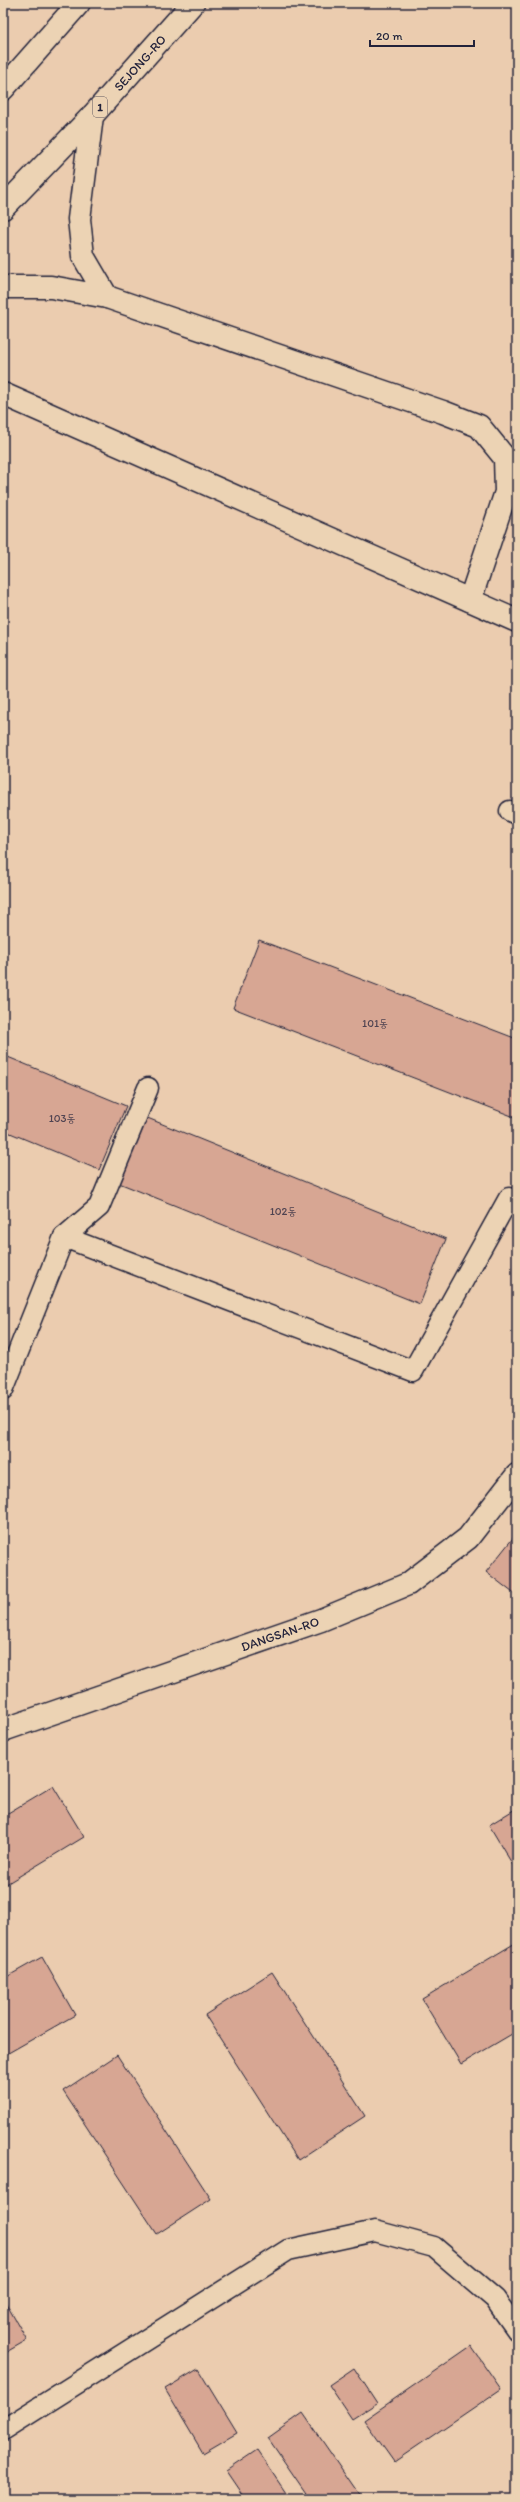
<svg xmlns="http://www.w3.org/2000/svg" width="520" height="2502" font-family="Itim,'Poor Story',sans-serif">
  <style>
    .building { fill: #d7a693; stroke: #22223b }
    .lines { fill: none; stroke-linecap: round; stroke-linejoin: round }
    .lane-casing { stroke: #22223b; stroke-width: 23 }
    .secondary-casing { stroke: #22223b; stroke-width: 25 }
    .highway-casing { stroke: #22223b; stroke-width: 25 }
    .lane { stroke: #ecd3b4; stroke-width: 20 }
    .secondary { stroke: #ecd3b4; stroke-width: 22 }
    .highway { stroke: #ecd3b4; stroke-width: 22 }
    .labels { text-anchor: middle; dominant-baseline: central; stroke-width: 3.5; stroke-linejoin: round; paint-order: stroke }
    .number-label { font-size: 11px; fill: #4f4351 }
    .shield { fill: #ecd3b4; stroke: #5f575f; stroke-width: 1 }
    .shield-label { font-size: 12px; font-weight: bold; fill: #22223b }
    .street-label { font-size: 13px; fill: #22223b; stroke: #ecd3b4 }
  </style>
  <rect width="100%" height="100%" fill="#ebccaf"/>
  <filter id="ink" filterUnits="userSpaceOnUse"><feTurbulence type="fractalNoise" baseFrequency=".025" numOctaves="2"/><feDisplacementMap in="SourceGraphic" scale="8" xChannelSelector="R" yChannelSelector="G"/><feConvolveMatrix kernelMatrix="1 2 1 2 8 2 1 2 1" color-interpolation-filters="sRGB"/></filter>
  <g filter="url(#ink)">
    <g class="building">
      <polygon points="259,940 517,1039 517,1118 233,1008"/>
      <polygon points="3,1055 126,1106 99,1170 3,1130"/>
      <polygon points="145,1117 446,1239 420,1304 119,1183"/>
      <polygon points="517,1533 517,1596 486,1572"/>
      <polygon points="53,1786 84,1837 3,1886 3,1816"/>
      <polygon points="517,1808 517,1872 489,1825"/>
      <polygon points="517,1942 517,2031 461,2064 422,1999"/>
      <polygon points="42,1957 75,2015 3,2056 3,1979"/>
      <polygon points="272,1972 365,2116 298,2160 205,2015"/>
      <polygon points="117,2055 211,2199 157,2234 63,2091"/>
      <polygon points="3,2298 27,2340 3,2354"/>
      <polygon points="471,2346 501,2389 394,2462 364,2420"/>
      <polygon points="354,2368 377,2403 352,2419 329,2385"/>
      <polygon points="198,2369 237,2433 203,2453 165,2389"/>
      <polygon points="303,2413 361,2497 357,2499 310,2499 268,2438"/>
      <polygon points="257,2450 290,2499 245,2499 226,2471"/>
    </g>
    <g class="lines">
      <defs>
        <g id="lane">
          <polyline points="510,811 517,814"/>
          <polyline points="64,1237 99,1207 148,1088"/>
          <polyline points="3,1390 64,1237 413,1371 509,1198 517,1201"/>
          <polyline points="3,2430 288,2250 375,2231 434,2247 495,2299 517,2330"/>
        </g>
        <g id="secondary">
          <polyline points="3,394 517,621"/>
          <polyline points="3,1730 321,1620 408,1584 468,1538 517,1475"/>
        </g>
        <g id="highway">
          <polyline points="3,89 79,3"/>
          <polyline points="3,208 92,116 193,3"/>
          <polyline points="3,287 51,287 107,297 83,256 79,219 92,116"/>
          <polyline points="107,297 443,412 479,426 505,458 506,492 470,600"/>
        </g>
      </defs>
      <use href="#lane" class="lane-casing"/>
      <use href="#secondary" class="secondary-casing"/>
      <use href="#highway" class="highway-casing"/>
      <use href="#lane" class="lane"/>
      <use href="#secondary" class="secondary"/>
      <use href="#highway" class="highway"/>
    </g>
  </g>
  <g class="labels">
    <g class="number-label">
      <text x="375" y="1023">101동</text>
      <text x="62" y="1118">103동</text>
      <text x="283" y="1211">102동</text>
    </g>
    <rect class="shield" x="93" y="97" width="14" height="20" rx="3"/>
    <g class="shield-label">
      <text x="100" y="107">1</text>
    </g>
    <g class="street-label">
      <text transform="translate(140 63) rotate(-48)">SEJONG-RO</text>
      <text transform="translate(280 1634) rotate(-19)">DANGSAN-RO</text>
    </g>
  </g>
  <rect width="520" height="2502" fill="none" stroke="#ecd3b4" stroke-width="16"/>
  <rect x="8" y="8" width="504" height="2486" fill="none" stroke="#22223b" stroke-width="1.5" filter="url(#ink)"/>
  <path d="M370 40v6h104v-6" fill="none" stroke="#22223b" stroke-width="2"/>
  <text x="376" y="40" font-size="12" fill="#22223b" stroke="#ecd3b4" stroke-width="3" paint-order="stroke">20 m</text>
</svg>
